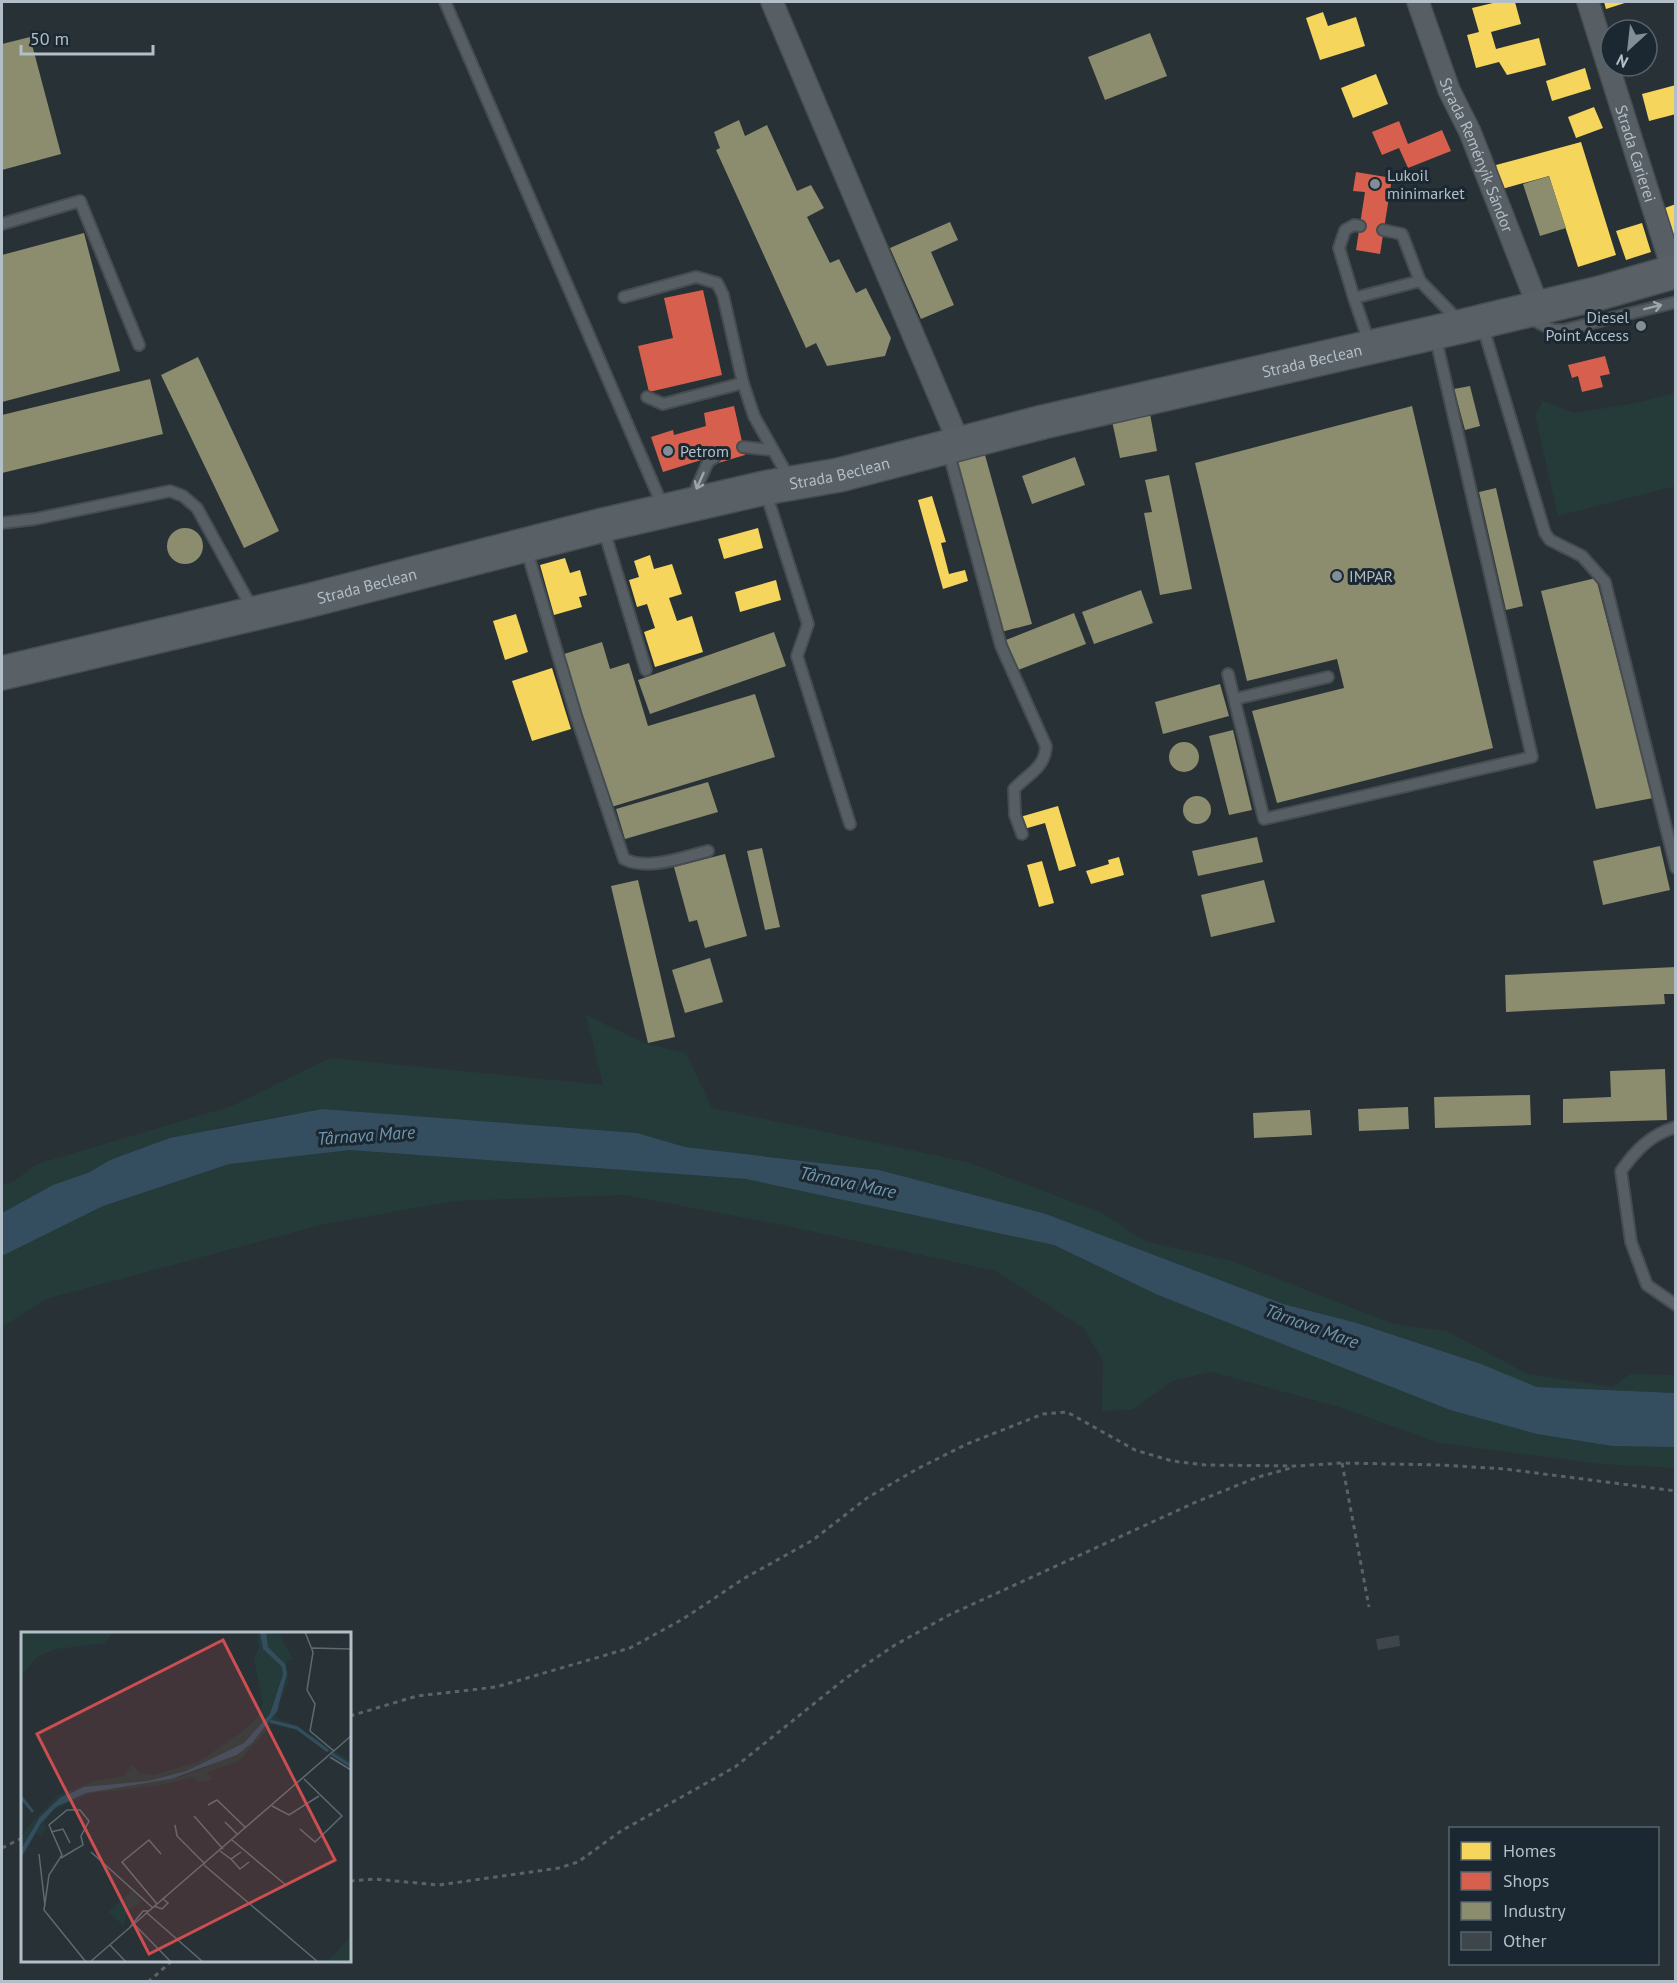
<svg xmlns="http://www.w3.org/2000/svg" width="1677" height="1983" font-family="'PT Sans',sans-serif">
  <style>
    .green { fill: #253b3a }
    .water { fill: #344e60 }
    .homes { fill: #f6d55c }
    .shops { fill: #d6604d }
    .industry { fill: #8c8c6e }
    .building { fill: #3f464b }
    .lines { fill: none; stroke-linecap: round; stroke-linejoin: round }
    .service-casing { stroke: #464d51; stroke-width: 14 }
    .minor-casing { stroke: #464d51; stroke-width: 24 }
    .primary-casing { stroke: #464e53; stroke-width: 36 }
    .path { stroke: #5b6367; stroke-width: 3; stroke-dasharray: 4.5 4.5; stroke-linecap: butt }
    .service { stroke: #585f64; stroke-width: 10 }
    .minor { stroke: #585f64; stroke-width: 21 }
    .primary { stroke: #5a6166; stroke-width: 33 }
    .oneway { stroke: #9ca6af }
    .poi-dot { fill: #828d95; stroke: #1b2831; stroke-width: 2 }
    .labels { text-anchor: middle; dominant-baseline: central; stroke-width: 6; stroke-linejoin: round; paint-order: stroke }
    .street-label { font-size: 16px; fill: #b2bec8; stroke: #1b2831 }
    .poi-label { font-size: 16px; fill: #b2bec8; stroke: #1b2831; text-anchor: start }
    .water-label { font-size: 18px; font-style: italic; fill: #7196ac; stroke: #1b2831 }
    .inset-river { fill: none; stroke: #344e60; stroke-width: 3 }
    .inset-road { fill: none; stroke: #5f6970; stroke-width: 1.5 }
    .view { fill: #cd4e50; fill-opacity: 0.15; stroke: #cd4e50; stroke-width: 3 }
    .inset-edge { fill: none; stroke: #b2bec8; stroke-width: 3 }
  </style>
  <rect width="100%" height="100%" fill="#283136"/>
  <g class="green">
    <polygon points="1675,393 1675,486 1558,516 1535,414 1543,401 1574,413 1631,404"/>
    <polygon points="586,1015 644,1043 686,1053 712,1108 967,1162 1102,1213 1144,1241 1232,1261 1393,1324 1446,1331 1528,1374 1613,1387 1630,1374 1675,1375 1675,1393 1537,1387 1481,1364 1357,1323 1283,1304 1046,1214 879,1170 685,1147 637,1133 322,1109 220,1127 110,1160 90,1172 53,1185 2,1213 2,1185 11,1183 37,1164 232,1106 330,1058 603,1085"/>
    <polygon points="350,1150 746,1179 970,1225 1054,1245 1158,1295 1450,1410 1537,1434 1612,1446 1675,1447 1675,1468 1600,1464 1439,1443 1339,1407 1212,1372 1174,1380 1132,1410 1102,1411 1103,1360 1083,1328 996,1271 777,1224 625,1195 454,1201 325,1224 46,1299 2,1327 2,1256 103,1206 229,1163"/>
  </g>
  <polygon class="water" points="322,1109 637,1133 685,1147 879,1170 1046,1214 1283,1304 1357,1323 1481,1364 1537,1387 1675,1393 1675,1447 1612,1446 1537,1434 1450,1410 1158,1295 1054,1245 746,1179 350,1150 229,1164 103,1206 2,1256 2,1213 53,1185 90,1172 110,1160 170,1138"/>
  <g class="homes">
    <polygon points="1497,2 1515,2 1521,24 1491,32 1496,49 1539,38 1546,65 1507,75 1499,62 1476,68 1467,35 1479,32 1472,8"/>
    <polygon points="1604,2 1628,2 1606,9"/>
    <polygon points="1323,12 1328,26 1356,17 1365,46 1320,60 1306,18"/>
    <polygon points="1585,68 1591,89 1552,101 1546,81"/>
    <polygon points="1376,74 1388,104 1353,118 1341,88"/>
    <polygon points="1676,85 1676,114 1649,121 1642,94"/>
    <polygon points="1594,107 1603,128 1576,138 1568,117"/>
    <polygon points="1581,142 1616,255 1578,267 1549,176 1502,189 1496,165"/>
    <polygon points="1676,204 1676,233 1671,235 1662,209"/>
    <polygon points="1642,223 1651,252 1626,260 1616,231"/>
    <polygon points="932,496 946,542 941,543 949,574 965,570 968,581 943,589 918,500"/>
    <polygon points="758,528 763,548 724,559 718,539"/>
    <polygon points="650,555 654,569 672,564 682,594 669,598 677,621 692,616 703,652 655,667 644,632 655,628 647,604 637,607 629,580 639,577 634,561"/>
    <polygon points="565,558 570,573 580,570 587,595 579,597 582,607 554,615 540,565"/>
    <polygon points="776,580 781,600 740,612 735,592"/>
    <polygon points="516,614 528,652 505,660 493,621"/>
    <polygon points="552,668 571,729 532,741 512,681"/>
    <polygon points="1058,806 1076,866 1059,871 1045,823 1024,829 1020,817"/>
    <polygon points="1119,857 1124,875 1091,884 1086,871 1109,864 1108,860"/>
    <polygon points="1042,861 1054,903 1039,907 1027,865"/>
  </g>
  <g class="shops">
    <polygon points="1399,121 1408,144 1442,130 1451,151 1408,168 1399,148 1382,155 1372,132"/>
    <polygon points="1356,172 1392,178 1380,254 1356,250 1365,192 1353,191"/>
    <polygon points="703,290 722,375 649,392 638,346 673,338 664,298"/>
    <polygon points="1605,356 1610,374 1600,376 1603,387 1582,392 1578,376 1572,378 1568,365"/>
    <polygon points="734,406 745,455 715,464 714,456 663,472 651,437 673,430 674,435 706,426 704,413"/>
  </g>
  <g class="industry">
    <polygon points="1150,33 1167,76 1105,100 1088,57"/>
    <polygon points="30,37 61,154 2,170 2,44"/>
    <polygon points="739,120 745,136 767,125 797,191 811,185 824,208 807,217 830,263 839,259 856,293 866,288 891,338 885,356 827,366 816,343 806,348 716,150 720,148 714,132"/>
    <polygon points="1549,176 1566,228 1540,236 1523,184"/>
    <polygon points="950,222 958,240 931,252 954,305 921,319 890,248"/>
    <polygon points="84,233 120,371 2,402 2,255"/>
    <polygon points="198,357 279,531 244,548 161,375"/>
    <polygon points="150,379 163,434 2,473 2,415"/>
    <polygon points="1470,386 1480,426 1465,430 1454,389"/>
    <polygon points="1412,406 1493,748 1277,803 1252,711 1344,688 1337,659 1247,681 1195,463"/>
    <polygon points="1150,414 1157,451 1120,458 1112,421"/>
    <polygon points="985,455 1032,624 1001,632 954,463"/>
    <polygon points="1075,457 1085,485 1032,504 1022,476"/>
    <polygon points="1169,475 1192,589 1160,595 1144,513 1152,512 1145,480"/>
    <polygon points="1496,488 1523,606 1506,610 1479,492"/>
    <circle cx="185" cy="546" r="18"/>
    <polygon points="1596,578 1653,798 1596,809 1541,591"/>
    <polygon points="1141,590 1153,623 1094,644 1082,612"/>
    <polygon points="1074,613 1086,644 1018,670 1006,640"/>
    <polygon points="774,632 786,666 650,714 638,680"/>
    <polygon points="602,642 610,669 629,663 648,726 755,694 775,757 608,808 561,655"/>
    <polygon points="1220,684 1229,716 1163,734 1155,702"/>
    <polygon points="1233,730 1252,810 1229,815 1209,736"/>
    <circle cx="1184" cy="757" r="15"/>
    <polygon points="708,782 718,812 625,839 616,809"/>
    <circle cx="1197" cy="810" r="14"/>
    <polygon points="1257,837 1263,862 1198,876 1192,851"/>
    <polygon points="1660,846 1670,890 1603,905 1593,861"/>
    <polygon points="762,848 780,927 765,930 747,851"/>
    <polygon points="725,854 747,936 705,948 697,920 689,922 674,867"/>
    <polygon points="638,880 675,1037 648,1043 611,886"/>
    <polygon points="1264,880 1275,922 1211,937 1201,895"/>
    <polygon points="710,958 723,1002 685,1013 672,970"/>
    <polygon points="1676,967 1676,994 1664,994 1665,1004 1506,1012 1505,975"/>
    <polygon points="1665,1069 1667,1120 1563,1123 1563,1099 1611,1097 1610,1071"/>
    <polygon points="1530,1095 1531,1125 1435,1128 1434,1097"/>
    <polygon points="1408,1107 1409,1129 1359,1131 1358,1109"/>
    <polygon points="1310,1110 1312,1135 1254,1138 1253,1113"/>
  </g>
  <polygon class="building" points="1399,1635 1400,1646 1378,1650 1376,1639"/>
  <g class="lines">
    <defs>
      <g id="service">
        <polyline points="445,2 664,509"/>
        <polyline points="2,224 80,201 139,345"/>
        <polyline points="1383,230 1402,234 1420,281"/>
        <polyline points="624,297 696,277 717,283 723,295 743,383"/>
        <polyline points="1354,298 1339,248 1345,230 1354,225 1360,226"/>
        <polyline points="1529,318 1553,330 1564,330 1676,302"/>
        <polyline points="1482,324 1545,533 1550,540 1582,556 1605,582 1676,868"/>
        <polyline points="1370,345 1354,298 1420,281 1459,321"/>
        <polyline points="647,397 663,404 743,383 754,416 789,478"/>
        <polyline points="743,447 771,450"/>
        <path d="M948,450l53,196 45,100c-1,22 -18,28 -32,43l1,26 7,19"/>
        <polyline points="766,493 808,624 797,656 850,824"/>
        <polyline points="692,498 708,462 715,457"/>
        <polyline points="2,523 35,519 170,491 183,496 197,508 253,610"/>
        <polyline points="603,527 646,670"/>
        <path d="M526,548l51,171 47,140c25,12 59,-2 84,-8"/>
        <polyline points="1228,674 1264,819 1532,757 1435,335"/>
        <polyline points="1235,699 1328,677"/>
        <path d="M1676,1127c-26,8 -40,23 -55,44l10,71 16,43 29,20"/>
      </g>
      <g id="minor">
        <polyline points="772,2 959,443"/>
        <path id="s1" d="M1418,2l31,88 21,42 68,174"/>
        <path id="s2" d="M1588,2l85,269"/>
      </g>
      <g id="primary">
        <path id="s3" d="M2,673l305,-72 296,-76 161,-37 75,-13 204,-53 420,-96 137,-33 76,-22"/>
      </g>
    </defs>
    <use href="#service" class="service-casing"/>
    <use href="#minor" class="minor-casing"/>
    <use href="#primary" class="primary-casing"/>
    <g class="path">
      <polyline points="1342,1463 1369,1607"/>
      <polyline points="350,1716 417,1696 496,1687 630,1648 683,1619 743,1579 813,1540 867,1498 917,1469 967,1444 1043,1414 1067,1412 1135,1450 1172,1461 1205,1465 1296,1466 1342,1463 1441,1465 1505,1469 1676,1491"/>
      <polyline points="2,1848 22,1838"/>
      <polyline points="350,1881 374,1879 439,1885 559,1868 578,1862 621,1831 735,1767 846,1678 895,1645 949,1615 1196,1502 1258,1477 1291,1468"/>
      <polyline points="148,1982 173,1960"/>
    </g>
    <use href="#service" class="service"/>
    <use href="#minor" class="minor"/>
    <use href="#primary" class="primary"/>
  </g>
  <defs><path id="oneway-shaft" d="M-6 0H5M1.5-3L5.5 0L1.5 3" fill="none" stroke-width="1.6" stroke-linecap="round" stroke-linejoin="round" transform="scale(1.5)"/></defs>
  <g class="oneway">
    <use href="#oneway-shaft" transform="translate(1653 307) rotate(-14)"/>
    <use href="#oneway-shaft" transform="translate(700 481) rotate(114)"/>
  </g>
  <g class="poi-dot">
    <circle cx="1375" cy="184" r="6"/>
    <circle cx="1641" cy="326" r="6"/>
    <circle cx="668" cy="451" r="6"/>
    <circle cx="1337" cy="576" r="6"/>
  </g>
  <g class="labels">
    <g class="street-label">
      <text stroke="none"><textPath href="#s2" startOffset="159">Strada Carierei</textPath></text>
      <text stroke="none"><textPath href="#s1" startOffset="164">Strada Reményik Sándor</textPath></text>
      <text stroke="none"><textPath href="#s3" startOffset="1347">Strada Beclean</textPath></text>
      <text stroke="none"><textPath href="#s3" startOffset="861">Strada Beclean</textPath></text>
      <text stroke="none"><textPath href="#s3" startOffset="375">Strada Beclean</textPath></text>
    </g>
    <g class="poi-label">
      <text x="1387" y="175">Lukoil<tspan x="1387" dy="18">minimarket</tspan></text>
      <text x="1629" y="317" text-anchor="end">Diesel<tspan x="1629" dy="18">Point Access</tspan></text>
      <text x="680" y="451">Petrom</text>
      <text x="1349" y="576">IMPAR</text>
    </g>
    <g class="water-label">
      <text transform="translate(366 1135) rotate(-4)">Târnava Mare</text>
      <text transform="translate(848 1182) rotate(12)">Târnava Mare</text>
      <text transform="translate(1312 1326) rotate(20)">Târnava Mare</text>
    </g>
  </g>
  <g transform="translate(21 1632)">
    <rect width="330" height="330" fill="#283136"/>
    <path d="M0,0h92l-8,11 -48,6 -19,7 -17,20zM236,0h3l3,17 19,18 1,7 -13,40 -26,29 -58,28 -38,10 -74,9 -34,27 -19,32v-11l6,-10 31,-33 36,-14 29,-5 10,-11 7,8 13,2 45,-13 45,-31 14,-13 6,-15 -9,-44 5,-11zM245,0h12l14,26h3l-8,3 1,21 -12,35 20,8 54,36 1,7 -55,-38 -24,-5 -33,36 -32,12 6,7 -14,2 -6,-5 -31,8 -74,9 -34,16 -11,14 4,5 -6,7 -5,-2 -14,24 -1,12 2,-15 18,-32 15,-16 30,-14 85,-14 29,-9 52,-27 28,-39 7,-30 -2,-10 -17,-17zM112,258l8,12 -14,9 -3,15 -16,-14zM330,304v26h-17l-4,-3z" fill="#253b3a"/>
    <path d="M239,0h6l2,15 17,17 2,10 -10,37 -25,32 -15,12 -66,24 -85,14 -30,14 -15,16 -20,35v-9l19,-32 21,-20 23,-10 64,-6 38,-10 58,-28 26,-29 13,-40 -1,-7 -19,-18z" fill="#344e60"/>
    <path class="inset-river" d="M249,89l27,7 31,23M311,122l19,12M0,165l12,15"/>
    <path class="inset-road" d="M284,0l8,20 -6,38 8,14 -5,27 24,20M291,16l39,1M309,125l21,13M187,173l9,-5 29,28M251,174l17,9 30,-19M173,184l29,33M204,190l13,13M154,193l2,11 28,28M279,197l15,13 27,-26 -38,-37M30,200l12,-3 7,14M211,208l55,46M199,219l11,8 10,-7M70,220l62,56M18,222l6,52M40,226l22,-13 -2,-9 8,-15 -9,-11h-13l-18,15 13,30 -13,20 -5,35 42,52M210,227l9,10 9,-7M183,233l114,97M136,272l-35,-42 27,-22 12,14M133,274l8,3 6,-6 -5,-4M126,281l56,49M113,292l37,38M109,295l13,-16h6M89,313l16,17M69,330l261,-226"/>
    <path class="view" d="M202,8l112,220 -186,94 -112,-220z"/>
    <rect width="330" height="330" class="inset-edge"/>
  </g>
  <rect width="1677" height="1983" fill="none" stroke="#b2bec8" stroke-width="6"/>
  <rect x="1449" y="1827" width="210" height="138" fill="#1b2831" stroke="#57646d" stroke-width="1.5"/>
  <rect x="1461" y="1842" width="30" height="18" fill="#f6d55c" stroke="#57646d" stroke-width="1.5"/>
  <text x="1503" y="1857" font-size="18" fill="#b2bec8">Homes</text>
  <rect x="1461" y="1872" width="30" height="18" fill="#d6604d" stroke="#57646d" stroke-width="1.5"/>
  <text x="1503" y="1887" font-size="18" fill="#b2bec8">Shops</text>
  <rect x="1461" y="1902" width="30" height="18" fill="#8c8c6e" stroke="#57646d" stroke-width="1.5"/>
  <text x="1503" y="1917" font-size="18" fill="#b2bec8">Industry</text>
  <rect x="1461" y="1932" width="30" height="18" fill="#3f464b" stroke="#57646d" stroke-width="1.5"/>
  <text x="1503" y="1947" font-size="18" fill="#b2bec8">Other</text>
  <g transform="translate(1629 48) rotate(207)"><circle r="28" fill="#1b2831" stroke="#57646d" stroke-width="1.5"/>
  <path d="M0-4.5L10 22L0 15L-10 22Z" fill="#828d95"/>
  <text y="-9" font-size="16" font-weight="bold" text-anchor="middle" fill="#b2bec8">N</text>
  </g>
  <path d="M21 45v9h132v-9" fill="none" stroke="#b2bec8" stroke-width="3"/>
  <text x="30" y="45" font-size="18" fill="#b2bec8" stroke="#1b2831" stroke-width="4.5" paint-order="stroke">50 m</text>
</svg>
